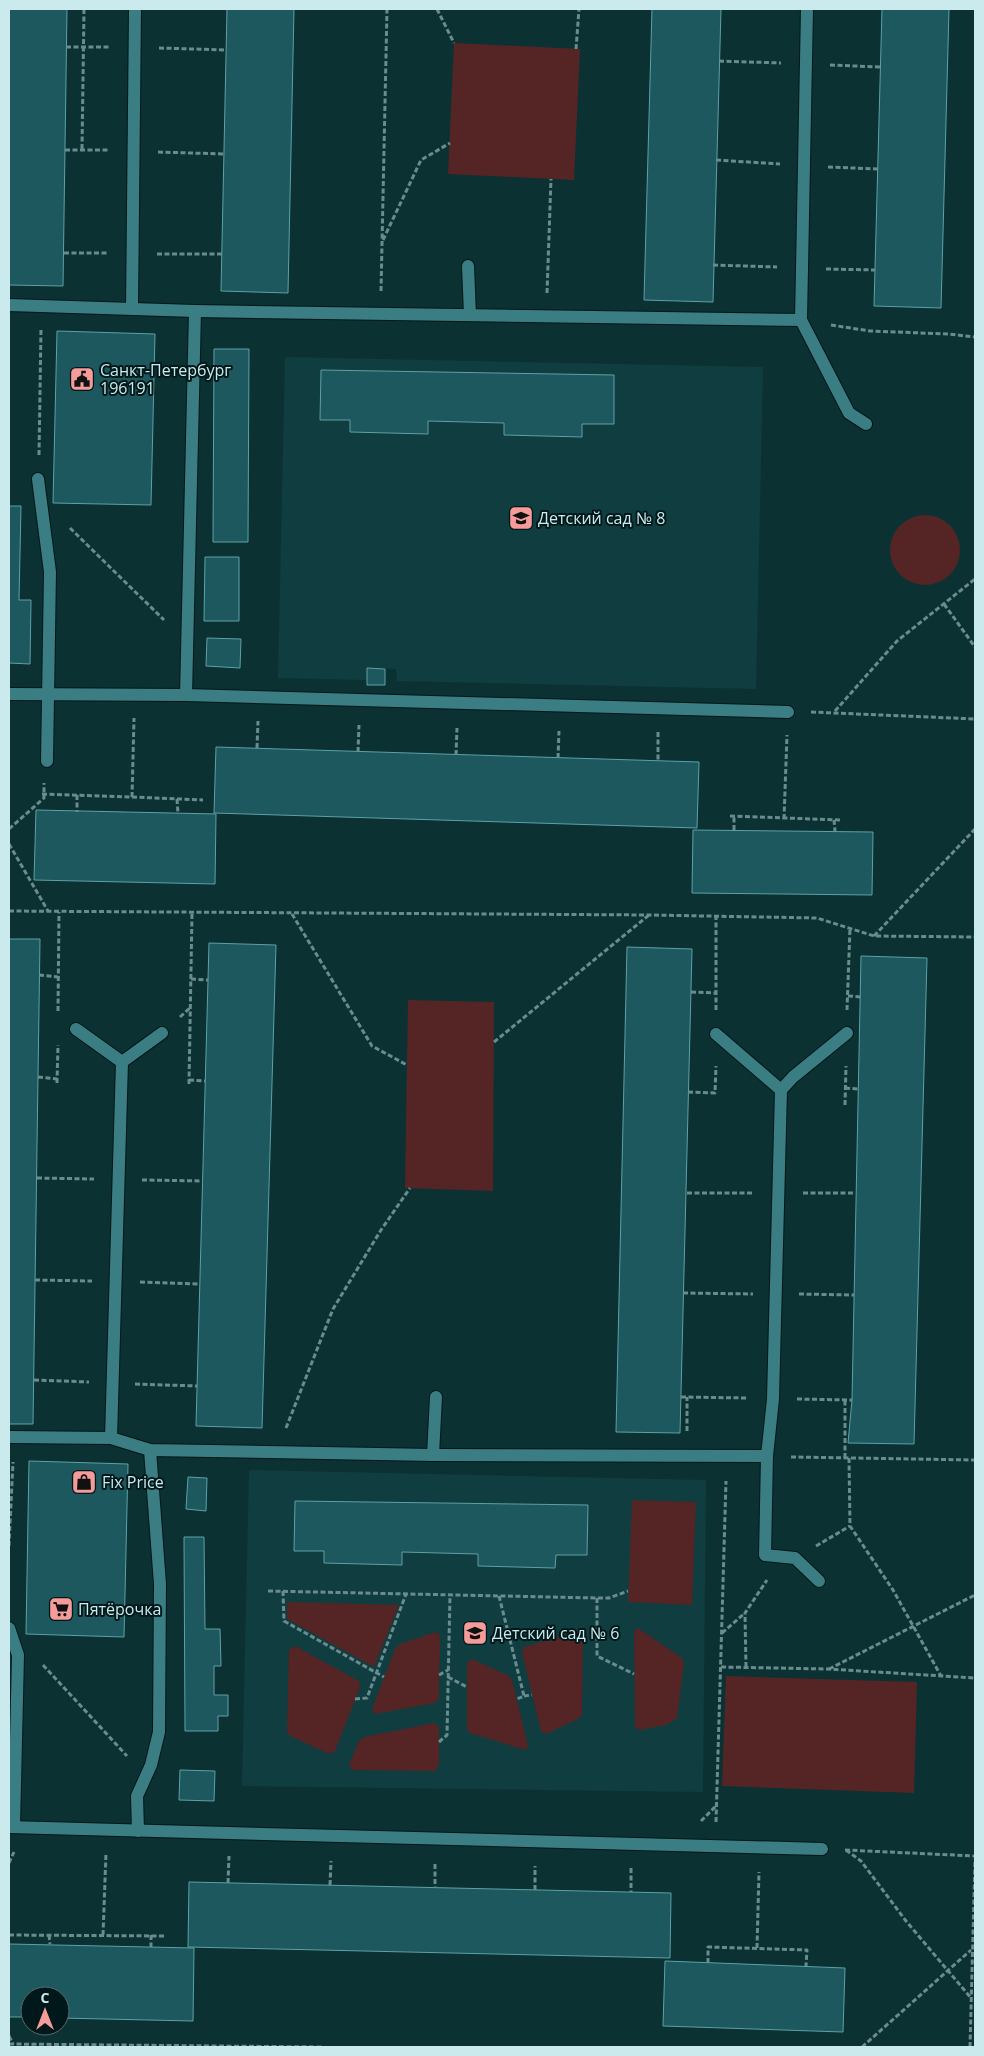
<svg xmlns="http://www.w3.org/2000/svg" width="984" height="2056" font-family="'Open Sans',sans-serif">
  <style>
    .built { fill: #103d40 }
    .green { fill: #552525 }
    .building { fill: #1c585d; stroke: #5ea1a6 }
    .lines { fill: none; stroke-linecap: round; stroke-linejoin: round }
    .minor-casing { stroke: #031718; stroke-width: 14 }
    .path { stroke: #698c8e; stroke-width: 3; stroke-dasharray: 5 2.5; stroke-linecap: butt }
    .minor { stroke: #3a7e83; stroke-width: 12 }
    .labels { text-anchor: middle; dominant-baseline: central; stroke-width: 4; stroke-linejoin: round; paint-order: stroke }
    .poi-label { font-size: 16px; fill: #caeaed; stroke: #00181a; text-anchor: start }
  </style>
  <rect width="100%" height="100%" fill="#0c3133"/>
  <g class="built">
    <polygon points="285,357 763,367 756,689 397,681 396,669 368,668 367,680 278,678"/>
    <polygon points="249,1470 706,1480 703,1792 242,1786"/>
  </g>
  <g class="green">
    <polygon points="454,43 580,49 574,180 448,174"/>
    <circle cx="925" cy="550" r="35"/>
    <polygon points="408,1000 494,1002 493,1191 405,1188"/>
    <polygon points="632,1500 696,1502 692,1605 628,1602"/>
    <polygon points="287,1602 399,1605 374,1667 287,1619"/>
    <polygon points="638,1628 682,1658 684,1663 677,1718 666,1725 639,1730 635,1727 634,1631"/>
    <polygon points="578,1631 583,1635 582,1715 578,1719 546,1734 541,1731 522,1652 524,1647"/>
    <polygon points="435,1632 440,1635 439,1698 435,1703 375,1714 372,1709 395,1649 400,1644"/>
    <polygon points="295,1646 359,1681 360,1687 335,1751 329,1754 290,1736 287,1731 289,1649"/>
    <polygon points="472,1659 509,1676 512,1680 528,1746 525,1750 470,1733 467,1729 467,1663"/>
    <polygon points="726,1676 917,1682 914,1793 722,1786"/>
    <polygon points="434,1723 439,1727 439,1765 435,1771 353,1770 349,1765 359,1741 364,1737"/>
  </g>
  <g class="building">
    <polygon points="9,9 67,9 63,286 9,285"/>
    <polygon points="227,9 294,9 288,293 221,291"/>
    <polygon points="652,9 721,9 713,302 644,300"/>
    <polygon points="882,9 949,9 941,308 874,306"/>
    <polygon points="57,331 155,334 151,505 53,503"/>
    <polygon points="214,349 249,349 248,542 213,542"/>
    <polygon points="321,370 614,375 614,424 582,424 582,437 504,435 504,423 428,421 428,434 350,432 350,420 320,420"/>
    <polygon points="9,506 21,506 19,600 31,600 30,664 9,663"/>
    <polygon points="205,557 239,557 239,621 204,621"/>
    <polygon points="207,638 241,639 240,668 206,666"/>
    <polygon points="367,668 385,669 385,685 367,685"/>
    <polygon points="216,747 699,762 697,828 214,813"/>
    <polygon points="36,810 216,814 215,884 34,880"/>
    <polygon points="693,830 873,832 872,895 692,893"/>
    <polygon points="9,939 40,939 33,1424 9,1424"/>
    <polygon points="209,943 276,945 262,1428 196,1426"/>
    <polygon points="627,947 692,949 680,1433 616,1432"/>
    <polygon points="861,956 927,958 914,1444 848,1443 852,1400"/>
    <polygon points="29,1461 128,1464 124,1637 26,1634"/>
    <polygon points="188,1477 207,1478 206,1511 186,1509"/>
    <polygon points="295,1501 588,1505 587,1555 556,1555 555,1568 478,1566 478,1554 402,1552 402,1565 324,1563 324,1551 294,1551"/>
    <polygon points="184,1537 204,1537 205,1629 220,1629 221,1666 214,1666 214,1695 228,1695 228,1716 218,1716 218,1731 185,1731"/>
    <polygon points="180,1770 215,1771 214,1801 179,1800"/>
    <polygon points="189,1882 671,1893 670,1958 188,1947"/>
    <polygon points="9,1944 194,1948 193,2021 60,2018 60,1996 30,1996 30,2017 9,2017"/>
    <polygon points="665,1961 845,1968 843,2032 663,2026"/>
  </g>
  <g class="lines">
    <defs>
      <g id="minor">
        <polyline points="807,9 801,320 849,413 866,424"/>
        <polyline points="468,266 470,315"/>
        <polyline points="9,305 195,311 801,320"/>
        <polyline points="132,308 135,9"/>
        <polyline points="38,479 50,572 47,761"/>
        <polyline points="9,694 186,695 788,712"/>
        <polyline points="186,695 195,311"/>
        <polyline points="76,1029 122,1062 111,1438"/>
        <polyline points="716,1034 781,1090"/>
        <polyline points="122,1062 162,1033"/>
        <polyline points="9,1437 111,1438 150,1450 433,1455 767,1456 765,1555 795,1558 819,1581"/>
        <polyline points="433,1455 436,1397"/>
        <polyline points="767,1456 773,1399 781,1090 793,1077 847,1033"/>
        <polyline points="9,1628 18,1655 14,1827"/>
        <polyline points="9,1827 822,1849"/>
        <polyline points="138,1831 137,1796 151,1765 159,1732 160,1584 150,1450"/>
      </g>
    </defs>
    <use href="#minor" class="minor-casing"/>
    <g class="path">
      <polyline points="437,9 454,43"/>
      <polyline points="66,47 111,47"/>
      <polyline points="159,48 226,50"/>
      <polyline points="576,49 579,9"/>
      <polyline points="719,61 781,63"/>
      <polyline points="830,65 880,67"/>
      <polyline points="82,149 84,9"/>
      <polyline points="65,150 110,150"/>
      <polyline points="158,152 224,154"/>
      <polyline points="716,160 780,164"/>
      <polyline points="828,167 878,169"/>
      <polyline points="383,240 421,160 450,143"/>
      <polyline points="64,253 108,253"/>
      <polyline points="157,254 222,254"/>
      <polyline points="713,265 777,267"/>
      <polyline points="826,269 875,270"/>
      <polyline points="381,291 387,9"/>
      <polyline points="547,293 551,179"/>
      <polyline points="831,325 870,331 948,334 975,337"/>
      <polyline points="39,455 41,329"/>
      <polyline points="70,528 164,620"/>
      <polyline points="944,604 975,647"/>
      <polyline points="835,711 897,641 975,579"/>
      <polyline points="811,712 975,719"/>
      <polyline points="658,732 658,761"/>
      <polyline points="257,748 258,721"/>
      <polyline points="358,752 359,725"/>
      <polyline points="456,755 457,728"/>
      <polyline points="558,758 559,731"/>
      <polyline points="42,794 132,797 134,718"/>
      <polyline points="77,795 77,812"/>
      <polyline points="132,797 203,800"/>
      <polyline points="177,799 178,814"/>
      <polyline points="730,816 841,820"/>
      <polyline points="784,819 787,735"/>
      <polyline points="834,820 835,831"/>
      <polyline points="9,829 44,798 44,783"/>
      <polyline points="734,830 734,816"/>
      <polyline points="9,844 48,911"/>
      <polyline points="9,911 649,915 817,918 874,936 975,937"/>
      <polyline points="292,914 372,1046 407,1065"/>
      <polyline points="874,936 975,829"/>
      <polyline points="39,975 58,977"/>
      <polyline points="191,979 208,980"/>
      <polyline points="691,992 716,993"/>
      <polyline points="848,996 862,997"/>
      <polyline points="716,1010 716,916"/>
      <polyline points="847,1010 850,928"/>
      <polyline points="58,1011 59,912"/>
      <polyline points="180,1017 190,1008"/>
      <polyline points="494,1042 649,915"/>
      <polyline points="38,1077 57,1079"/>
      <polyline points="189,1080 205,1081"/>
      <polyline points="57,1083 58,1045"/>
      <polyline points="189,1084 192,913"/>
      <polyline points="845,1088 858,1089"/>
      <polyline points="688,1092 715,1093 716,1066"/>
      <polyline points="845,1105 846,1066"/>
      <polyline points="37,1178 94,1179"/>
      <polyline points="142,1180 203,1181"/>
      <polyline points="687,1193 754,1193"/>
      <polyline points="803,1193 855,1193"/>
      <polyline points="35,1280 92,1281"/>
      <polyline points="140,1282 200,1284"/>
      <polyline points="683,1293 753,1294"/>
      <polyline points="799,1294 854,1295"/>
      <polyline points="34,1380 89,1382"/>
      <polyline points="135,1384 197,1386"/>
      <polyline points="681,1397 748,1398"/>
      <polyline points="797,1399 852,1400"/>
      <polyline points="286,1428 333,1309 381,1230 410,1188"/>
      <polyline points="687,1431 687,1397"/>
      <polyline points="791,1457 975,1460"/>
      <polyline points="845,1458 845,1400"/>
      <polyline points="849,1458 850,1526 893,1590 941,1676"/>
      <polyline points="9,1546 13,1462"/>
      <polyline points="816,1546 850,1526"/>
      <polyline points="268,1591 597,1598 609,1598 628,1591"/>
      <polyline points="283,1591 284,1621 384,1677"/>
      <polyline points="499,1596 524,1696 517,1699"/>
      <polyline points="597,1598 597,1656 634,1674"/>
      <polyline points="722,1633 745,1613"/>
      <polyline points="43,1665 127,1756"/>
      <polyline points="721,1667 828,1669 975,1678"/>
      <polyline points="746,1667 745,1613 767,1580"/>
      <polyline points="829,1669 975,1595"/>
      <polyline points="439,1675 448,1670"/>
      <polyline points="448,1677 467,1687"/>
      <polyline points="524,1696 532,1695"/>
      <polyline points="355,1699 367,1698 406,1594"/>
      <polyline points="439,1742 447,1735 450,1595"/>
      <polyline points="701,1821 716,1806"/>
      <polyline points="716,1822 726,1481"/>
      <polyline points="845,1850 975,1856"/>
      <polyline points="846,1850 861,1861 906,1921 971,1998"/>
      <polyline points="9,1863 14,1852"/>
      <polyline points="435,1864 435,1888"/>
      <polyline points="631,1868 631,1892"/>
      <polyline points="228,1883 229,1856"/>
      <polyline points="330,1885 331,1861"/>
      <polyline points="535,1890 535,1866"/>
      <polyline points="9,1935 166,1936"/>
      <polyline points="49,1935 50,1944"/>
      <polyline points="103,1935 106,1853"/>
      <polyline points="151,1935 151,1947"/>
      <polyline points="757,1948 759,1872"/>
      <polyline points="708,1963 708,1947 807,1950 806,1966"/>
      <polyline points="9,2036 13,2044"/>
      <polyline points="9,2044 323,2047"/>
      <polyline points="862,2047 971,1950"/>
      <polyline points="970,2047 975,1859"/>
    </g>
    <use href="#minor" class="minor"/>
  </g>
  <defs>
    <symbol id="civic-square" viewBox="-11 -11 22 22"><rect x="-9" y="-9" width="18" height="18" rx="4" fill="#f59b99" stroke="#00181a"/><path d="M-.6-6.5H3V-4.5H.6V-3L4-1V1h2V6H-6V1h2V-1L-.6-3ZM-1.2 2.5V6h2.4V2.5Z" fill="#111"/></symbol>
    <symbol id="school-square" viewBox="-11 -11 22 22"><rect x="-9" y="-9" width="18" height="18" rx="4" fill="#f59b99" stroke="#00181a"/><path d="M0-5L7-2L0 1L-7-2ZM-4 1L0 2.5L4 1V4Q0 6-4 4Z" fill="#111"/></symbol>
    <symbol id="shop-square" viewBox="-11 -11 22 22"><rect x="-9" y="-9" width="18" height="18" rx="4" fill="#f59b99" stroke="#00181a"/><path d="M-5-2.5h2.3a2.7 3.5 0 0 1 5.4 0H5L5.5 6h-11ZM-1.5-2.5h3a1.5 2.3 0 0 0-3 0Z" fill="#111"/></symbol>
    <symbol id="supermarket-square" viewBox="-11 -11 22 22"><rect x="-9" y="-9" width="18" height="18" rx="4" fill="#f59b99" stroke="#00181a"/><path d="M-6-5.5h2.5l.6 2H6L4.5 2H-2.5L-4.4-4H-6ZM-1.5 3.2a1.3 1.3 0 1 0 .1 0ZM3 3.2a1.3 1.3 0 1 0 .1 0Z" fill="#111"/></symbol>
  </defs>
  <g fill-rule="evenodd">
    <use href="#civic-square" x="68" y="365" width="28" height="28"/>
    <use href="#school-square" x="507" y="504" width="28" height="28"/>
    <use href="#shop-square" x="70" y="1468" width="28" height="28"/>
    <use href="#supermarket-square" x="47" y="1595" width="28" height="28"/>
    <use href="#school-square" x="461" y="1619" width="28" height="28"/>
  </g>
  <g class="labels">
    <g class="poi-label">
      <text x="100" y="370">Санкт-Петербург<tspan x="100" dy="18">196191</tspan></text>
      <text x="538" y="518">Детский сад № 8</text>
      <text x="102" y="1482">Fix Price</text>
      <text x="78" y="1609">Пятёрочка</text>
      <text x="492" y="1633">Детский сад № 6</text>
    </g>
  </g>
  <rect width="984" height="2056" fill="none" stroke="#caeaed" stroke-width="20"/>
  <g transform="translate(45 2011)"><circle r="24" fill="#00181a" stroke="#516c6e"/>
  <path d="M0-4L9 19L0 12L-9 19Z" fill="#f59b99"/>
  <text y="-8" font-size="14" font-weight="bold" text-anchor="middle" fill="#caeaed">С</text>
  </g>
</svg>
